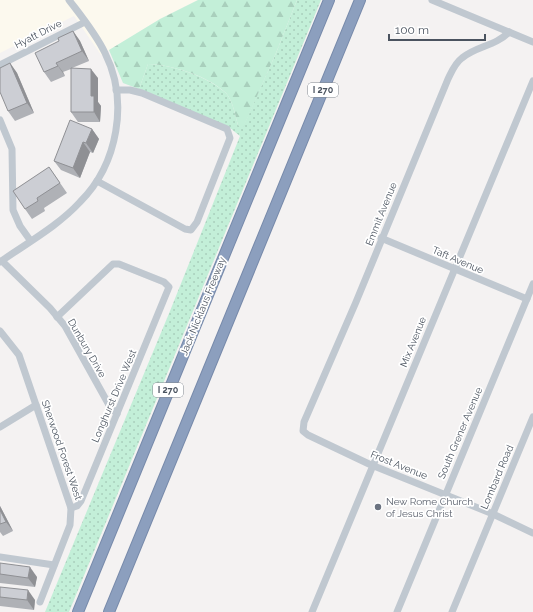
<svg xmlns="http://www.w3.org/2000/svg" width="533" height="612" font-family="Raleway,sans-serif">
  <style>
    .commercial { fill: #fcf9ee }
    .grass { fill: url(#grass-dots) }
    .forest { fill: url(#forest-firs) }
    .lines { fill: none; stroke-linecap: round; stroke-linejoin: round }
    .highway-casing { stroke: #778aaa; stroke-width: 12 }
    .minor { stroke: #c0c8d0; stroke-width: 7 }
    .highway { stroke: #8c9fbe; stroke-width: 10 }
    .wall { fill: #afb1b6 }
    .shaded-wall { fill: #8f9094 }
    .building { fill: #ccced4; stroke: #8f9094 }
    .worship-dot { fill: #6b7280; stroke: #fff; stroke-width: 1.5 }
    .labels { text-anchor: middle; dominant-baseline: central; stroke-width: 3.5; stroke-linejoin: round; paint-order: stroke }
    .shield { fill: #fff; stroke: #80878f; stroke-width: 1 }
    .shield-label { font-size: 9px; font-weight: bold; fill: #4a535f }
    .street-label { font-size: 10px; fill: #4a535f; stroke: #fff }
    .worship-label { font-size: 10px; fill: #5b616d; stroke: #fff; text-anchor: start }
  </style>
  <defs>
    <pattern id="grass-dots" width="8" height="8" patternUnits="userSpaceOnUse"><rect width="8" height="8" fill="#c3efd8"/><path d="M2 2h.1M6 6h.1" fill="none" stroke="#a9cfbc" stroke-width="1.8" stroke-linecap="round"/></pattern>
    <pattern id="forest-firs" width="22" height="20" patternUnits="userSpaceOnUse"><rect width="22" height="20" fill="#c3efd8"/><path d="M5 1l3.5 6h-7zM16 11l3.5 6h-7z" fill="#a9cfbc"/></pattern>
  </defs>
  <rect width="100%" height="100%" fill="#f4f2f2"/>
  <polygon class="commercial" points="0,0 198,0 160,19 101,55 74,16 0,53"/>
  <path class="grass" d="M297,0h24l-252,612h-24l125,-301 70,-175 -10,-8 -91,-39 9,-25c25,1 59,12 78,29 7,8 9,22 12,32l5,2 33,-74z"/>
  <path class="forest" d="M198,0h99l-21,53 -33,75 -5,-3c-3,-10 -5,-24 -12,-32 -18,-17 -53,-28 -78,-29l-9,25 -16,-6 -14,-33 51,-31z"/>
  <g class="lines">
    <defs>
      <g id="highway">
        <polyline points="78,612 329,0"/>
        <polyline points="109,612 360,0"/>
      </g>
    </defs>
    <use href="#highway" class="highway-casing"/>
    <g class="minor">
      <polyline points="432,0 533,42"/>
      <path d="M509,32c-13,14 -33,14 -47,26 -7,5 -10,13 -14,21l-92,223 -52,120 -1,9 5,4 61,29 124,50 40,19"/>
      <polyline points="0,65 85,22"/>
      <polyline points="0,120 12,149 13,210 20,226 30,240"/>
      <polyline points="97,181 185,229 191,230 197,222 230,138 227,129 142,93 130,90 116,90"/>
      <polyline points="381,238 527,299"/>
      <polyline points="2,261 50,308 65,326 109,405 117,414"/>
      <path d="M0,262c27,-19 58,-36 80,-60 38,-38 49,-101 25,-149 -9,-19 -23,-36 -36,-53"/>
      <polyline points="57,317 113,264 119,264 164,282 169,287 81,501 77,506 71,508"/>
      <polyline points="0,331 19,355 71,508 70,525 40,602"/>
      <polyline points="0,427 36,405"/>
      <polyline points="0,557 54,565"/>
      <polyline points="312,612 533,81"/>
      <polyline points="397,612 533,284"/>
      <polyline points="452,612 533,417"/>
    </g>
    <use href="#highway" class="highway"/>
  </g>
  <g class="wall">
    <polygon points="73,31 80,41 89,61 72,68 98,78 98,102 101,106 100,122 78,122 71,112 71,69 63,72 65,76 51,82 44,72 59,41"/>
    <polygon points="10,63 17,73 34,113 15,121 8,111"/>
    <polygon points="92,129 99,139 93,153 90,152 80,178 61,170 54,161"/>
    <polygon points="49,167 67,193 44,208 45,211 32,219 25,209"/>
    <polygon points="0,506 13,531 3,536 0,532"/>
    <polygon points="0,563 37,577 35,587 0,583"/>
    <polygon points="0,587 35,600 34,610 0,606"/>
  </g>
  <g class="shaded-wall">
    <polygon points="73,31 80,41 89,61 82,51"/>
    <polygon points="10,63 17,73 34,113 27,103"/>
    <polygon points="56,63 63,72 65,76 58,66"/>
    <polygon points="91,69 98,78 98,102 101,106 100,122 94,112 91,96"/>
    <polygon points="92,129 99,139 93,153 86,143"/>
    <polygon points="83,142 90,152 80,178 73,168"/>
    <polygon points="0,506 13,531 6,522 0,510"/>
    <polygon points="30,567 37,577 35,587 28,578"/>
    <polygon points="28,590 35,600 34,610 27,600"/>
  </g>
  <g class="building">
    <polygon points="73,31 82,51 56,63 58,66 44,72 35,53 59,41 58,38"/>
    <polygon points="10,63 27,103 8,111 0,92 0,68"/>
    <polygon points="71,68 91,69 91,96 94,96 94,112 71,112"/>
    <polygon points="70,120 92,129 86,143 83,142 73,168 54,161"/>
    <polygon points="49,167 60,183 37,198 38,201 25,209 13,191"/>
    <polygon points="0,510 6,522 0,524"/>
    <polygon points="0,563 30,567 28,578 0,574"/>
    <polygon points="0,587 28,590 27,600 0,597"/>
  </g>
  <circle class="worship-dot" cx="378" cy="507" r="4"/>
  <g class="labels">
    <g class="shield">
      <rect x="308" y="83" width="30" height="14" rx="3"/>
      <rect x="153" y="383" width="30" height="14" rx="3"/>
    </g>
    <g class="shield-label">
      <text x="323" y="90">I 270</text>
      <text x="168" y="390">I 270</text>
    </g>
    <g class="street-label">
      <text transform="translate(38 34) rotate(-27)">Hyatt Drive</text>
      <text transform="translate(381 214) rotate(-68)">Emmit Avenue</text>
      <text transform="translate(458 260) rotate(23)">Taft Avenue</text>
      <text transform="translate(203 306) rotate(-68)">Jack Nicklaus Freeway</text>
      <text transform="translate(413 342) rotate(-68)">Mix Avenue</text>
      <text transform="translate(87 348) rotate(60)">Dunbury Drive</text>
      <text transform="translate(114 396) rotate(-67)">Longhurst Drive West</text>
      <text transform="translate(460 433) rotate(-67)">South Grener Avenue</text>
      <text transform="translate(62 450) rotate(71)">Sherwood Forest West</text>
      <text transform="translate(399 465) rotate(22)">Frost Avenue</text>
      <text transform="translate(497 477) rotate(-67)">Lombard Road</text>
    </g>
    <g class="worship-label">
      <text x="386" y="501">New Rome Church<tspan x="386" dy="12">of Jesus Christ</tspan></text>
    </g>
  </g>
  <path d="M389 34v6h96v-6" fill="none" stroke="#4a535f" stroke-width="2"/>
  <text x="395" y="34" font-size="12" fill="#4a535f" stroke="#ffffff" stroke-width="3" paint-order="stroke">100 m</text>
</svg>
